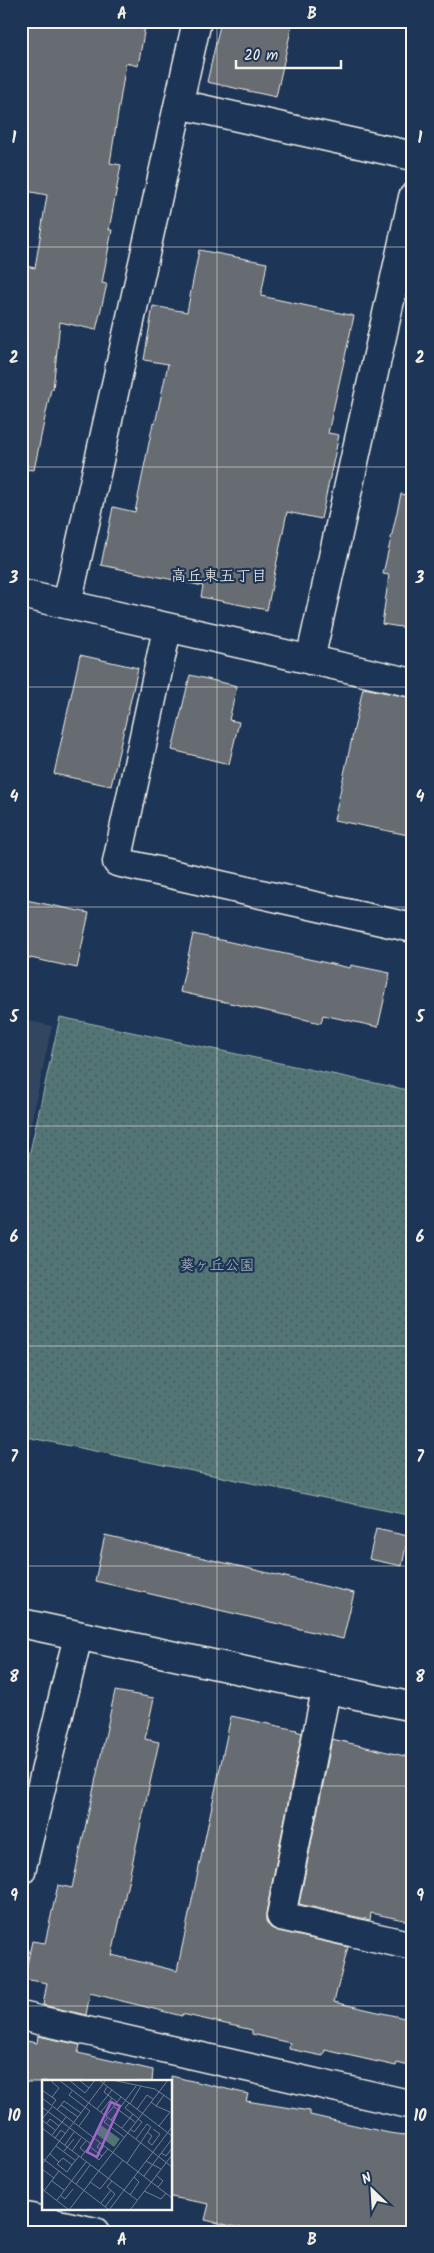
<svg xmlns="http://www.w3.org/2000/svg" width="434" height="2253" font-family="Kalam,'Klee One',sans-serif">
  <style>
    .built { fill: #33465f }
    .park { fill: url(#park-dots); stroke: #a3b2ae }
    .building { fill: #666c71; stroke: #f4f1e8 }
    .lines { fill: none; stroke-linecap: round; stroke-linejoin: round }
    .minor-casing { stroke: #f4f1e8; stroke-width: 31 }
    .minor { stroke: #1d3557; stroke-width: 28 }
    .grid { fill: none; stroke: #f4f1e8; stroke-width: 1; stroke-opacity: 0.55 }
    .labels { text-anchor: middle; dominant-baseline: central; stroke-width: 4.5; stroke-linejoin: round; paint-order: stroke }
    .park-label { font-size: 15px; fill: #b3bfba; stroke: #1d3557 }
    .neighbourhood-label { font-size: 16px; fill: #f4f1e8; stroke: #1d3557 }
    .inset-road { fill: none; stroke: #738091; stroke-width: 1 }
    .view { fill: #9f67cb; fill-opacity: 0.15; stroke: #9f67cb; stroke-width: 2.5 }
    .inset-edge { fill: none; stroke: #f4f1e8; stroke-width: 2.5 }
    .neatline { fill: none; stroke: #f4f1e8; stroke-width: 2 }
    .grid-label { font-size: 16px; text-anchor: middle; font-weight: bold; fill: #f4f1e8 }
  </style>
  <defs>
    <pattern id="park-dots" width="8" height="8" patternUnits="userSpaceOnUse" patternTransform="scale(1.25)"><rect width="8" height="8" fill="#527474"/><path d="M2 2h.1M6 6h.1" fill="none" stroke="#4d5c5b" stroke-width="1.8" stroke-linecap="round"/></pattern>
  </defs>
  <rect width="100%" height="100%" fill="#1d3557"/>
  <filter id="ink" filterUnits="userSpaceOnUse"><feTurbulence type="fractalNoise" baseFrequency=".02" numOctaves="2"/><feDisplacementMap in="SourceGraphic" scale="10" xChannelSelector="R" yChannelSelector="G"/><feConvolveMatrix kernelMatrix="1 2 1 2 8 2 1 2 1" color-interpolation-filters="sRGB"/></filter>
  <g filter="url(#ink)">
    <polygon class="built" points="21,1019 52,1026 21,1169"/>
    <polygon class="park" points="60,1017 413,1091 413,1516 21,1436 21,1192"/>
    <g class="building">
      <polygon points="21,21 115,21 145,27 138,66 126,63 110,163 121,165 109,230 112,230 102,283 107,284 96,330 60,322 53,389 51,389 34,470 21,469 21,265 35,268 47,195 21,190"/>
      <polygon points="221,21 293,21 276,97 207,82"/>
      <polygon points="199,250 267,263 261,296 354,316 328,433 339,435 321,519 287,512 267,610 201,597 203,586 101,565 113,507 135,512 153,423 155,424 168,364 144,360 153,306 187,312"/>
      <polygon points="401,494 413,496 413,629 382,624 389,575 383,574"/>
      <polygon points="80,655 138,668 111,786 54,774"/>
      <polygon points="190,675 237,686 229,720 239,722 229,764 172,750"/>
      <polygon points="363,688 413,698 413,836 334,820"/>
      <polygon points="21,899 89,913 77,968 21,956"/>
      <polygon points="193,934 350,968 351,965 390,973 378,1027 323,1015 321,1023 180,992"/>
      <polygon points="376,1529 408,1536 402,1566 369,1559"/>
      <polygon points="105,1535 354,1593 343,1639 95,1581"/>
      <polygon points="115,1691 154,1698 145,1739 159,1742 112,1955 177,1971 231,1716 297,1730 296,1731 302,1733 266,1913 266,1921 271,1928 278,1931 348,1947 334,2002 413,2020 413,2067 397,2063 396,2066 325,2050 323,2056 289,2049 290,2043 252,2034 252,2030 182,2014 182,2016 90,1993 86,2015 43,2005 47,1983 24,1979 32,1941 45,1943 58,1885 72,1888"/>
      <polygon points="332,1739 413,1758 413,1922 371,1913 370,1920 299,1904"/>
      <polygon points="38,2036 80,2045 78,2053 153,2070 152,2082 21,2082 21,2040 37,2043"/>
      <polygon points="171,2076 248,2094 246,2101 310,2111 310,2115 389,2133 413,2136 413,2232 258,2232 205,2220 209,2204 171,2197"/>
    </g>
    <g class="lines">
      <defs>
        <g id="minor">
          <polyline points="179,104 413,156"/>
          <polyline points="21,594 413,683"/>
          <polyline points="67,604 197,21"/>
          <polyline points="167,629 117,862 413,928"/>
          <polyline points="310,660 413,197"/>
          <polyline points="21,1623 413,1707"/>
          <polyline points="326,1690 281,1916 413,1946"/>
          <polyline points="21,1871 78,1636"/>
          <polyline points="21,2016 413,2105"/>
          <polyline points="21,2216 95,2232"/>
        </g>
      </defs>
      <use href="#minor" class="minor-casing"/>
      <use href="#minor" class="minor"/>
    </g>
  </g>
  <path class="grid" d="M217,21v2211M21,247h392M21,467h392M21,687h392M21,907h392M21,1126h392M21,1346h392M21,1566h392M21,1786h392M21,2006h392"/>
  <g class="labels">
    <g class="park-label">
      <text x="217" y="1266">葵ヶ丘公園</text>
    </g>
    <g class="neighbourhood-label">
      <text x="219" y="576">高丘東五丁目</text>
    </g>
  </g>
  <g transform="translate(42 2080)">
    <rect width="130" height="130" fill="#1d3557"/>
    <path d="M59,45l19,14 -6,8 -19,-14z" fill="#527474"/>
    <path class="inset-road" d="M17,0l113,87M27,0l16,13 4,-5M37,0l10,8 6,-8M57,0l73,56M70,0l43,9 17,12M65,7l-3,5 13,10M0,10l14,10 -4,5M30,11l-3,4 21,16 -11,15M10,17l7,-9 -7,-6 1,-2M0,18l130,100M109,22l5,4 8,-11M87,23l-4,5 13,10M88,24l11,-18M19,25l17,12M71,26l22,16M114,26l14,6 -11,14M0,27l49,37 -10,13M55,29l15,-19M95,29l10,-14 6,4M15,30l7,-9 17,12M59,32l11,-14M64,36l15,-19M66,37l-4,5 20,15M0,39l10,-12M0,40l13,10M69,40l25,-34M5,43l3,-4 9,7M0,48l95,72M80,48l11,-14M88,49l4,3 8,-10 -4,-3M105,52l5,4 -4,6 4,3 8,-11 -7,-5M10,55l14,-18M13,58l6,-8 5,4M94,59l11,-15M58,63l-3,4 4,3 3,-4M23,65l9,-13M14,66l20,15M47,66l13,10 6,-7M44,70l13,10 3,-4M22,71l10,-12M30,71l9,-13M43,72l-5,-4 6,-7M119,73l5,3 6,-8M8,74l9,8 4,-4 9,7 7,-9M0,78l66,51M104,81l15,8M17,82l-2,2 10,8 5,-7M85,83l24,-36 -4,-3M0,84l64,-84M0,89l12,9M114,95l7,6 -5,6M102,96l28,-37M10,101l12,9M48,102l10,7 23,-29M34,104l14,-19M0,109l27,21M2,111l15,-20M102,111l17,8 5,-6M18,115l5,4 8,-10M88,115l9,-13 -5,-5M15,120l29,-38M59,123l10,-13M63,127l10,-13 -8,-7 5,-6M27,130l99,-130M67,130l63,-83M88,130l42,-55"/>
    <path class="view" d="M69,22l9,4 -23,51 -10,-5z"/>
    <rect width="130" height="130" class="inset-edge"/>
  </g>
  <rect width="434" height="2253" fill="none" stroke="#1d3557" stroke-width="55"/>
  <g transform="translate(372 2190) rotate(335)" stroke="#1d3557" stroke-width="4" paint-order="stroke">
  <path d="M0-4L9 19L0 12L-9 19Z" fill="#f4f1e8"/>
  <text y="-8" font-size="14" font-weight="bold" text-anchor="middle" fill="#f4f1e8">N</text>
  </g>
  <path d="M236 60v8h105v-8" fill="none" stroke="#f4f1e8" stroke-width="2.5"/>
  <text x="244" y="60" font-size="15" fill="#f4f1e8" stroke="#1d3557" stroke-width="4" paint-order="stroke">20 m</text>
  <rect x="28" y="28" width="378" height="2198" class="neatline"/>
  <g class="grid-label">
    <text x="122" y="19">A</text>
    <text x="312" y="19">B</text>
    <text x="14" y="143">1</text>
    <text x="420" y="143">1</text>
    <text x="14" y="363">2</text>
    <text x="420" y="363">2</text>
    <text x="14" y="583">3</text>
    <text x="420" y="583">3</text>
    <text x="14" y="802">4</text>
    <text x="420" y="802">4</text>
    <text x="14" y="1022">5</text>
    <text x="420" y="1022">5</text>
    <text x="14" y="1242">6</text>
    <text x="420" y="1242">6</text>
    <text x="14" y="1462">7</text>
    <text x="420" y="1462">7</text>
    <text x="14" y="1682">8</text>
    <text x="420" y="1682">8</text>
    <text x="14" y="1901">9</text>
    <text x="420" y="1901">9</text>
    <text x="14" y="2121">10</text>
    <text x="420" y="2121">10</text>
    <text x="122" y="2245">A</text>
    <text x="312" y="2245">B</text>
  </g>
</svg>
